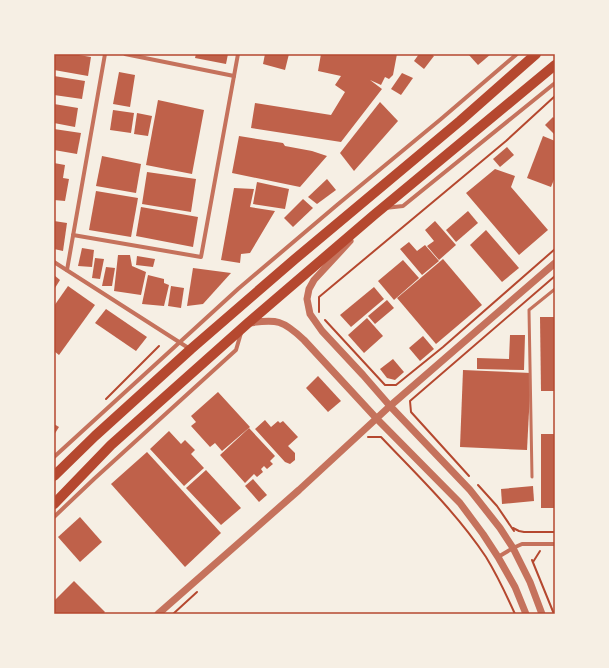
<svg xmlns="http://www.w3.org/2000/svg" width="609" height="668" font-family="'Titillium Web',sans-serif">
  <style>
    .building { fill: #bf614a }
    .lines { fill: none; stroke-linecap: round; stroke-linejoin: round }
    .path { stroke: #b5482f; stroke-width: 2 }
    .service { stroke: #c5725c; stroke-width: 3 }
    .minor { stroke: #c5725c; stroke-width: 4 }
    .tertiary { stroke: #c5725c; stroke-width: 7 }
    .trunk { stroke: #b5482f; stroke-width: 10 }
    .neatline { fill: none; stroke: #b5482f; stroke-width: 1.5 }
  </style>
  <rect width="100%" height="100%" fill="#f6efe4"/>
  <g class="building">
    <polygon points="54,54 73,54 91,57 88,76 54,70"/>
    <polygon points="196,54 228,54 226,64 195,58"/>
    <polygon points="265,54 289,54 285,70 263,64"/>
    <polygon points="321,54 397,54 393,75 389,79 385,77 381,85 370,80 382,89 341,142 251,128 255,103 331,115 345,92 335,85 341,76 318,71"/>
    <polygon points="419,54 431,54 434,56 424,69 414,61"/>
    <polygon points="468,54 491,54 478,65"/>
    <polygon points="119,72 135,75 130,107 113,104"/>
    <polygon points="402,73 413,78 401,95 391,89"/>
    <polygon points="54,76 85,81 82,99 54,95"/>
    <polygon points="158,100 204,110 192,174 146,165"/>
    <polygon points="380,102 398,121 354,171 340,153"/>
    <polygon points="54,104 78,108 75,127 54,123"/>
    <polygon points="113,110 134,113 131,133 110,130"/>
    <polygon points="137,113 152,116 148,136 134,134"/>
    <polygon points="553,117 555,119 555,133 554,134 545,125"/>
    <polygon points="54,129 81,133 77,154 54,150"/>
    <polygon points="239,136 283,143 285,146 312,151 327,156 300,187 232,173"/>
    <polygon points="543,136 555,141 555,177 551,187 527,178"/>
    <polygon points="507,147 514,155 500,167 493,159"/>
    <polygon points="102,156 141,164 136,193 96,186"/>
    <polygon points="54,163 65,165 63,178 69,179 65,201 54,200"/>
    <polygon points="495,169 515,176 511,187 548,230 519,255 466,193"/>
    <polygon points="147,172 196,179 191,212 142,204"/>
    <polygon points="327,179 336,190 317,204 308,197"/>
    <polygon points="257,182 289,189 285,209 253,204"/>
    <polygon points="234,188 254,189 250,207 275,211 250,253 241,254 240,263 221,260"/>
    <polygon points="96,191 138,198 131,237 89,230"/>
    <polygon points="303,199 313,208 293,227 284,218"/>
    <polygon points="141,207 198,217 193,247 136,236"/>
    <polygon points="468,211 478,223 456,242 446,230"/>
    <polygon points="54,221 67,223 63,251 54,249"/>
    <polygon points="435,221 456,245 439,260 427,246 434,241 425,230"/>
    <polygon points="486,230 519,268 502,282 470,245"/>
    <polygon points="409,242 417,251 425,245 439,261 422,275 400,249"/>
    <polygon points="82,248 94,250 92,267 78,266"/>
    <polygon points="118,255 130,255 132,266 146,272 141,295 114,291"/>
    <polygon points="137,256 155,259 153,267 136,265"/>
    <polygon points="95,258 104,259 100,279 92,278"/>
    <polygon points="443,259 482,305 436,344 397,298"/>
    <polygon points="403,260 419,278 394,300 378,281"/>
    <polygon points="106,267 115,268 112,286 102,286"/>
    <polygon points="193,268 231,273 203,304 187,306"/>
    <polygon points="54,275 60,280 55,288 54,287"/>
    <polygon points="148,275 164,279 164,283 169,285 164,306 142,304"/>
    <polygon points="68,286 95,305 59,355 54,351 54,306"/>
    <polygon points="171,286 184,288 181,308 168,306"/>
    <polygon points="374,287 384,299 351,327 340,315"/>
    <polygon points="387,300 394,308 375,324 368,316"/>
    <polygon points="106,309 147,337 136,351 95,323"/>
    <polygon points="540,317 555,317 555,391 541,391"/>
    <polygon points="367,318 383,336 364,353 348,335"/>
    <polygon points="510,335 525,335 524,370 477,369 477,358 509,359"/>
    <polygon points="423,336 434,349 420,361 409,348"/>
    <polygon points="393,359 404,372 395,380 387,378 380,369"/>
    <polygon points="463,370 531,373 527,450 460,447"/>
    <polygon points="318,376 341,401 328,412 306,388"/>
    <polygon points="218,392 250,427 222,451 215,443 210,447 191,426 196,422 191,416"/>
    <polygon points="265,420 271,427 278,421 280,423 283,421 298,437 288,446 295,453 295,460 290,464 285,462 255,429"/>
    <polygon points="54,424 59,427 54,435"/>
    <polygon points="249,428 275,456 270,461 273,464 267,469 264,466 261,469 263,472 257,477 254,474 245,483 220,455"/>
    <polygon points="169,431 181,444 185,440 195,450 191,454 204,468 184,486 150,449"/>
    <rect x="541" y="434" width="14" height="74"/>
    <polygon points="147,452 221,533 185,567 111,484"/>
    <polygon points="206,470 241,508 221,525 186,488"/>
    <polygon points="253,479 267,495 259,502 245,486"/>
    <polygon points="533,486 534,501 502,504 501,489"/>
    <polygon points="80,517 102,542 80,562 58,537"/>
    <polygon points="74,581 105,612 103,614 54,614 54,601"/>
  </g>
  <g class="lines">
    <g class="path">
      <polyline points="319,312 319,297 506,141 555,96"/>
      <polyline points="325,320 385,385 396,385 443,347 555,249"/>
      <polyline points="106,399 159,346"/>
      <path d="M368,437h13c36,38 75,75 105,120 11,18 20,37 29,57"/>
      <polyline points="469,476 411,412 410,401 555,276"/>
      <polyline points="478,485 497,506 514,531"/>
      <polyline points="513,528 519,531 524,532 555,532"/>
      <polyline points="532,560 554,614"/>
      <polyline points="533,562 540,551"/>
      <polyline points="173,614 197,592"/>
    </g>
    <polyline class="service" points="532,477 529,310 555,289"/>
    <g class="minor">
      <polyline points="125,54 234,76"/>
      <polyline points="385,208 403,206 555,83"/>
      <polyline points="73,235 201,257 238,54"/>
      <polyline points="54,262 190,349"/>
      <polyline points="67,270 105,54"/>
      <polyline points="54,457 238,289 337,205 441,119 517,54"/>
      <polyline points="54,517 94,479 236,350 241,333"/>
      <polyline points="498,557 513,548 522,544 555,544"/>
    </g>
    <g class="tertiary">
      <polyline points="350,241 314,280 309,289 307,299 310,314 322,331 363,375 390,406 470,490 500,528 513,548 530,582 542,614"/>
      <path d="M249,323c28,-4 34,-3 55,17l73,79 83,84 23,31 15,23 17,30 11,27"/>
      <polyline points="158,614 299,490 390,406 555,263"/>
    </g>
    <g class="trunk">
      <polyline points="54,476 95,436 191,349 295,259 460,121 536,54"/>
      <polyline points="54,504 111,445 248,323 374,215 555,65"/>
    </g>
  </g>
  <rect width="609" height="668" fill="none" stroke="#f6efe4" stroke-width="110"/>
  <rect x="55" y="55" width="499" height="558" class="neatline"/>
</svg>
